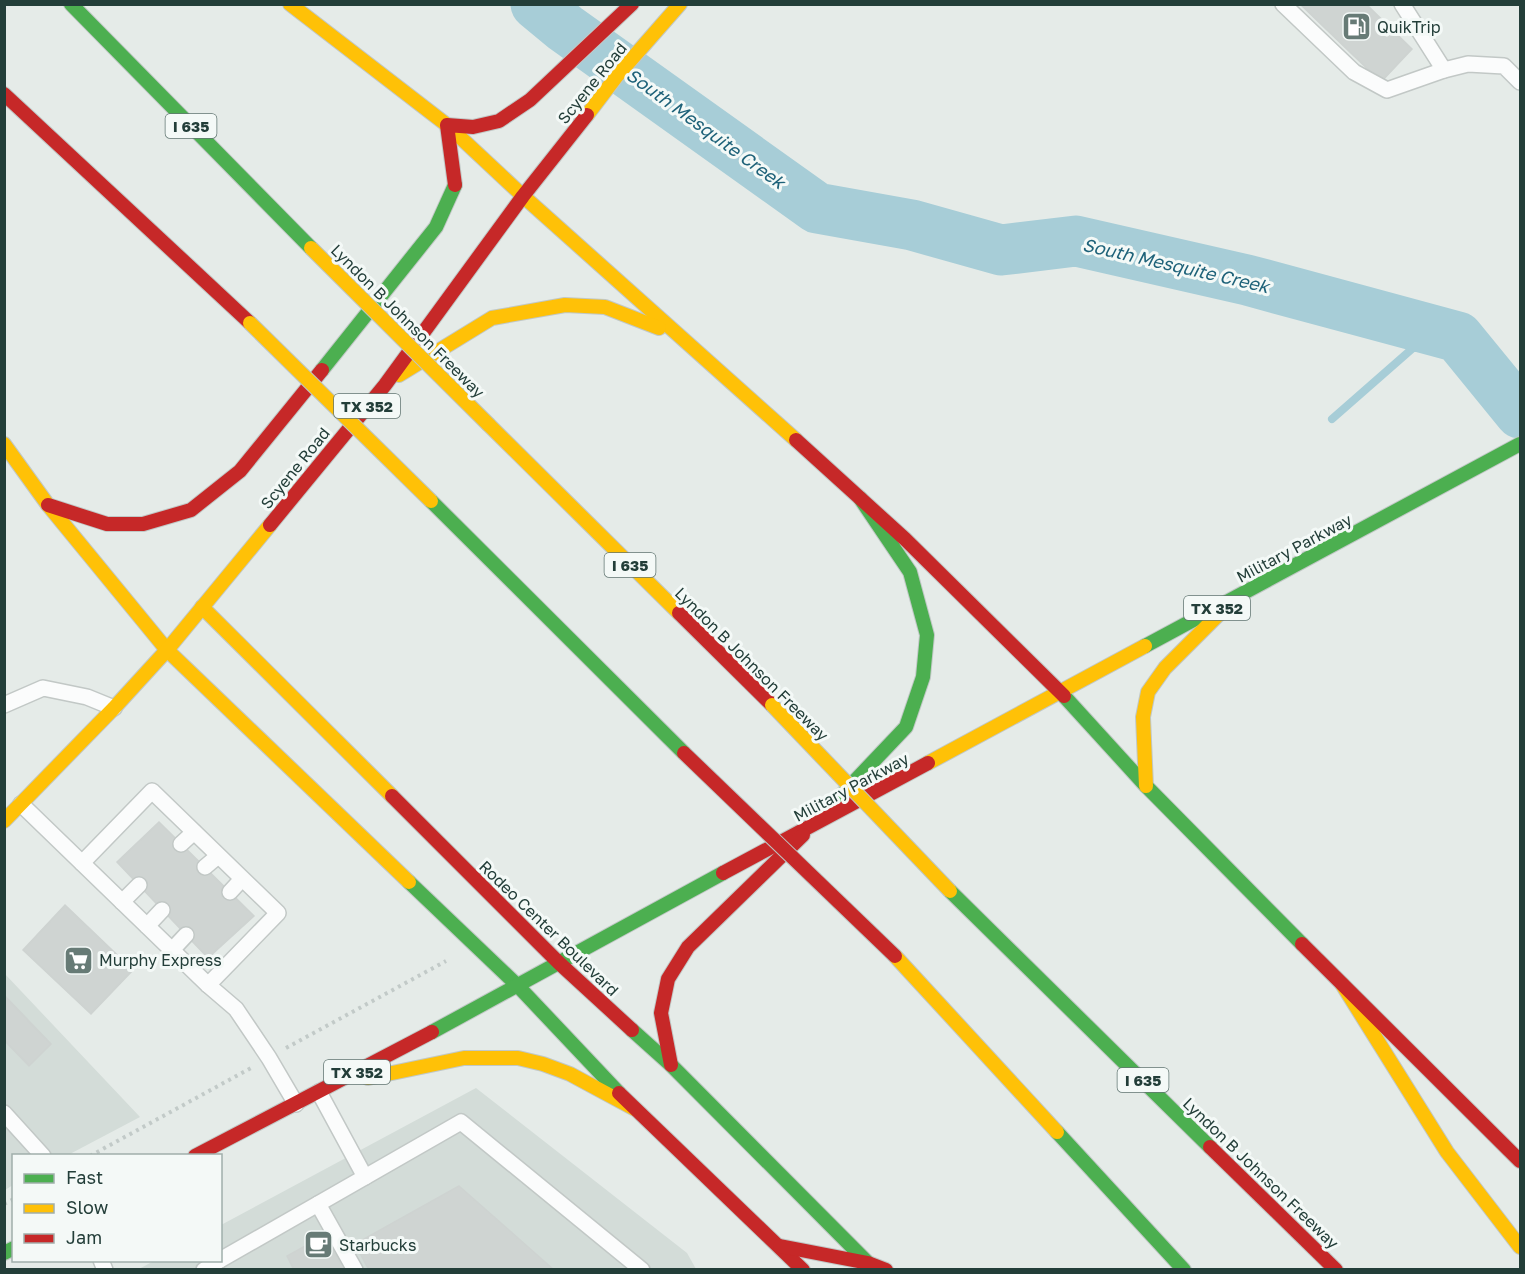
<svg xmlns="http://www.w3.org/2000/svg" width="1525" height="1274" font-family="'Golos Text',sans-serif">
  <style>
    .built { fill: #d3dcd8 }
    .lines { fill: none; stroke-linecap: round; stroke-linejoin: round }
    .stream { stroke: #a7cdd7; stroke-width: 8 }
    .river { stroke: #a7cdd7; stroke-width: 51 }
    .building { fill: #cfd4d2; stroke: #ced3d1; stroke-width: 1.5 }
    .lane-casing { stroke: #c2c8c6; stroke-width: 18 }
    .fast-casing { stroke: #c1c8c6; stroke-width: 16 }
    .slow-casing { stroke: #c1c8c6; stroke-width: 16 }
    .jam-casing { stroke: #c1c8c6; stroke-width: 16 }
    .path { stroke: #c2cac8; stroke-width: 4; stroke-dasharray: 3 4.5; stroke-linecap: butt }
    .lane { stroke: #fbfcfc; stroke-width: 15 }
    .fast { stroke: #4caf50; stroke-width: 14 }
    .slow { stroke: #ffc107; stroke-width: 14 }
    .jam { stroke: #c62828; stroke-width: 14 }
    .slow-bridge-casing { stroke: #bdc6c4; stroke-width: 16; stroke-linecap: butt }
    .jam-bridge-casing { stroke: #bdc6c4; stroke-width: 16; stroke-linecap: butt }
    .slow-bridge { stroke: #ffc107; stroke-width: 14 }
    .jam-bridge { stroke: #c62828; stroke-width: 14 }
    .labels { text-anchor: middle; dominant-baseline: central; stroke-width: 6; stroke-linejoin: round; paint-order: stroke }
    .shield { fill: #f4f9f7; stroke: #627672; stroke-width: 1.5 }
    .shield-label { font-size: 15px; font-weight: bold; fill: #233e39 }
    .poi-label { font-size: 16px; fill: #233e39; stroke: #f4f9f7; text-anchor: start }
    .street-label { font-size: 16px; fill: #233e39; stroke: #f4f9f7 }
    .water-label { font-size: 18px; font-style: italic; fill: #1e6279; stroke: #f4f9f7 }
  </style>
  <rect width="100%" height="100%" fill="#e5ebe8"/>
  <g class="built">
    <polygon points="4,973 140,1117 68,1155 14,1156 13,1185 5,1190"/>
    <polygon points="476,1088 687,1253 696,1269 137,1270 154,1261 220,1260 221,1225"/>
  </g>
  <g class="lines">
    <polyline class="stream" points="1332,419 1413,348 1466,347"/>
    <polyline class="river" points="536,4 565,28 817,208 912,225 1001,250 1076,241 1247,280 1458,337 1520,413"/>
  </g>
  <g class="building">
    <polygon points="1300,4 1366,4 1412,49 1381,82"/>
    <polygon points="159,822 254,916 208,958 117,862"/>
    <polygon points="65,905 133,970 91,1014 23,950"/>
    <polygon points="4,995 51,1044 29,1066 4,1040"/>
    <polygon points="459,1186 554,1270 369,1270 355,1244"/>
    <polygon points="325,1235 340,1263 345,1261 350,1270 294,1270 287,1256"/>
  </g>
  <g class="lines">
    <defs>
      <g id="lane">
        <polyline points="1283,4 1354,72 1387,90 1444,70 1468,64 1504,66 1520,82"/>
        <polyline points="1402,4 1444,70"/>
        <polyline points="4,705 43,688 87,697 114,708"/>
        <polyline points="21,804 208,985 236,1009 269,1058 296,1104"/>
        <polyline points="181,844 194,832"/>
        <polyline points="82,863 152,791 278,913 208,985"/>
        <polyline points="205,867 218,856"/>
        <polyline points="230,892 242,879"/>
        <polyline points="122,902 139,885"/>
        <polyline points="147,926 162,910"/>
        <polyline points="172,950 186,935"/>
        <polyline points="319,1092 365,1177 461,1122 642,1270"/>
        <polyline points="4,1113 43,1156"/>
        <polyline points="318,1204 355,1270"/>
        <polyline points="101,1260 105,1270"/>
        <polyline points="220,1260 365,1177"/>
        <polyline points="204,1270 220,1260"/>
      </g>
      <g id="fast">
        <polyline points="71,4 311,248"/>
        <polyline points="322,370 436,227 455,185"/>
        <polyline points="431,501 684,753"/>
        <polyline points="1145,646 1520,444"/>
        <polyline points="1064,696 1146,786 1302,944"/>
        <polyline points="832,805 906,727 923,677 927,635 910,572 860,498"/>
        <polyline points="409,882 517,985 619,1093"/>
        <polyline points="950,891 1210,1147"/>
        <polyline points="632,1030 671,1065 875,1270"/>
        <polyline points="432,1032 723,873"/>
        <polyline points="1057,1132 1184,1270"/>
        <polyline points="4,1253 14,1248"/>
      </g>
      <g id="slow">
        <polyline points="290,4 447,125 523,196"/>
        <polyline points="587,115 616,77 680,4"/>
        <polyline points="523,196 796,440"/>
        <polyline points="399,375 492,318 565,305 605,307 659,328"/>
        <polyline points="489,425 679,613"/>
        <polyline points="4,444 48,505 167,650"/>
        <polyline points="202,607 392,796"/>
        <polyline points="167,650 409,882"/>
        <polyline points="928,763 1145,646"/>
        <polyline points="1146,786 1143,717 1148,692 1165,668 1227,606"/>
        <polyline points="4,821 114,708 167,650 270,525"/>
        <polyline points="895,956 1057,1132"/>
        <polyline points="1342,984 1447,1152 1520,1247"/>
        <polyline points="368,1078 464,1058 518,1058 543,1064 570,1074 635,1109"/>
      </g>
      <g id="jam">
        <polyline points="4,94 250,323"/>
        <polyline points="455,185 447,125 473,127 499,121 530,100 632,4"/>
        <polyline points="796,440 905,539 1064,696"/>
        <polyline points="48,505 107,524 143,524 191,510 240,471 322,370"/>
        <polyline points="270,525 385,385 523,196 587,115"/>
        <polyline points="679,613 772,705"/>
        <polyline points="392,796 558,962 632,1030"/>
        <polyline points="723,873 928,763"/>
        <polyline points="1302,944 1520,1161"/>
        <polyline points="671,1065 661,1013 668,979 688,947 803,835"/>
        <polyline points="619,1093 803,1270"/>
        <polyline points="1210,1147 1336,1270"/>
        <polyline points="195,1156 432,1032"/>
        <polyline points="780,1246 868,1263 886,1270"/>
      </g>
    </defs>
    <use href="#lane" class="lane-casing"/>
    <use href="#fast" class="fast-casing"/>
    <use href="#slow" class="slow-casing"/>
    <use href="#jam" class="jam-casing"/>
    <g class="path">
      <polyline points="286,1048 446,961"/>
      <polyline points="90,1156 251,1068"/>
      <polyline points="4,1204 14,1199"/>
    </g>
    <use href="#lane" class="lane"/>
    <use href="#fast" class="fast"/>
    <use href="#slow" class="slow"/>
    <use href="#jam" class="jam"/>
    <defs>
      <g id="slow-bridge">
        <polyline points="311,248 489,425"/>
        <polyline points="250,323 431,501"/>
        <polyline points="772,705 950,891"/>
      </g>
      <polyline id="jam-bridge" points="684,753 895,956"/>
    </defs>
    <use href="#slow-bridge" class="slow-bridge-casing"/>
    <use href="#jam-bridge" class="jam-bridge-casing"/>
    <use href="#slow-bridge" class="slow-bridge"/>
    <use href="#jam-bridge" class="jam-bridge"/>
  </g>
  <defs>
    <symbol id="fuel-square" viewBox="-11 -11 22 22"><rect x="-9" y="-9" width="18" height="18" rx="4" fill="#677b76" stroke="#f4f9f7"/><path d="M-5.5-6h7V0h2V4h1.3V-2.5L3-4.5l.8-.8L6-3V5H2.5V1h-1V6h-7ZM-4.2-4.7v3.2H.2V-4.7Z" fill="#fff"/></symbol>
    <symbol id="supermarket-square" viewBox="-11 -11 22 22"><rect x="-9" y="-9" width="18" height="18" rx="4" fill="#677b76" stroke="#f4f9f7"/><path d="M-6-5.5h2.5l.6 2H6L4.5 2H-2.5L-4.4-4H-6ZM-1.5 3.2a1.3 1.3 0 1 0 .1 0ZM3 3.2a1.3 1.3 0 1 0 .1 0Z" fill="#fff"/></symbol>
    <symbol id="cafe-square" viewBox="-11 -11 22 22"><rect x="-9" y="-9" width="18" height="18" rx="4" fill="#677b76" stroke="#f4f9f7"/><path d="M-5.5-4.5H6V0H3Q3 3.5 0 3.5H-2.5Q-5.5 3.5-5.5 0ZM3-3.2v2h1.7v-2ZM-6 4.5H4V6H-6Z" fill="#fff"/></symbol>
  </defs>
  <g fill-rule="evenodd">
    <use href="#fuel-square" x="1340" y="10" width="33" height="33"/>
    <use href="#supermarket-square" x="62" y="944" width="33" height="33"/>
    <use href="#cafe-square" x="302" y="1228" width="33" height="33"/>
  </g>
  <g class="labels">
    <g class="shield">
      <rect x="165.5" y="114" width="51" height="24" rx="4.5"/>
      <rect x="334" y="394" width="66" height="24" rx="4.5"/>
      <rect x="604.5" y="553" width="51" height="24" rx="4.5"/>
      <rect x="1184" y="596" width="66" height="24" rx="4.5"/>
      <rect x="324" y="1060" width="66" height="24" rx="4.5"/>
      <rect x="1117.5" y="1068" width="51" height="24" rx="4.5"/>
    </g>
    <g class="shield-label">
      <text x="191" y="126">I 635</text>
      <text x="367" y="406">TX 352</text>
      <text x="630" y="565">I 635</text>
      <text x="1217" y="608">TX 352</text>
      <text x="357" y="1072">TX 352</text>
      <text x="1143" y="1080">I 635</text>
    </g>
    <g class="poi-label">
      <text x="1377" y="27">QuikTrip</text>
      <text x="99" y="960">Murphy Express</text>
      <text x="339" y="1245">Starbucks</text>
    </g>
    <g class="street-label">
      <text transform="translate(592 83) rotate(-51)">Scyene Road</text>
      <text transform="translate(408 321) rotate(45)">Lyndon B Johnson Freeway</text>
      <text transform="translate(295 468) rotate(-51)">Scyene Road</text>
      <text transform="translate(1294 548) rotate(-28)">Military Parkway</text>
      <text transform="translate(752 664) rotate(45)">Lyndon B Johnson Freeway</text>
      <text transform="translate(851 787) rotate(-28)">Military Parkway</text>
      <text transform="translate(549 928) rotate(44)">Rodeo Center Boulevard</text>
      <text transform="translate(1261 1173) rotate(44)">Lyndon B Johnson Freeway</text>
    </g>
    <g class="water-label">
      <text transform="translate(706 128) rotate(36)">South Mesquite Creek</text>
      <text transform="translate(1176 265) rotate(13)">South Mesquite Creek</text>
    </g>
  </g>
  <rect width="1525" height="1274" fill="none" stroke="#233e39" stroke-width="12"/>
  <rect x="12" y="1154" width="210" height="108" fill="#f4f9f7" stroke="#a0aeab" stroke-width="1.5"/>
  <rect x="24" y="1174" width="30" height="9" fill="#4caf50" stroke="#a0aeab" stroke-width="1.5"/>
  <text x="66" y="1184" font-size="18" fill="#233e39">Fast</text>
  <rect x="24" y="1204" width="30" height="9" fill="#ffc107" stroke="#a0aeab" stroke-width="1.5"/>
  <text x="66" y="1214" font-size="18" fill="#233e39">Slow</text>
  <rect x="24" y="1234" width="30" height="9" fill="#c62828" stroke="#a0aeab" stroke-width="1.5"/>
  <text x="66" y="1244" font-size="18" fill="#233e39">Jam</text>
</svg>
